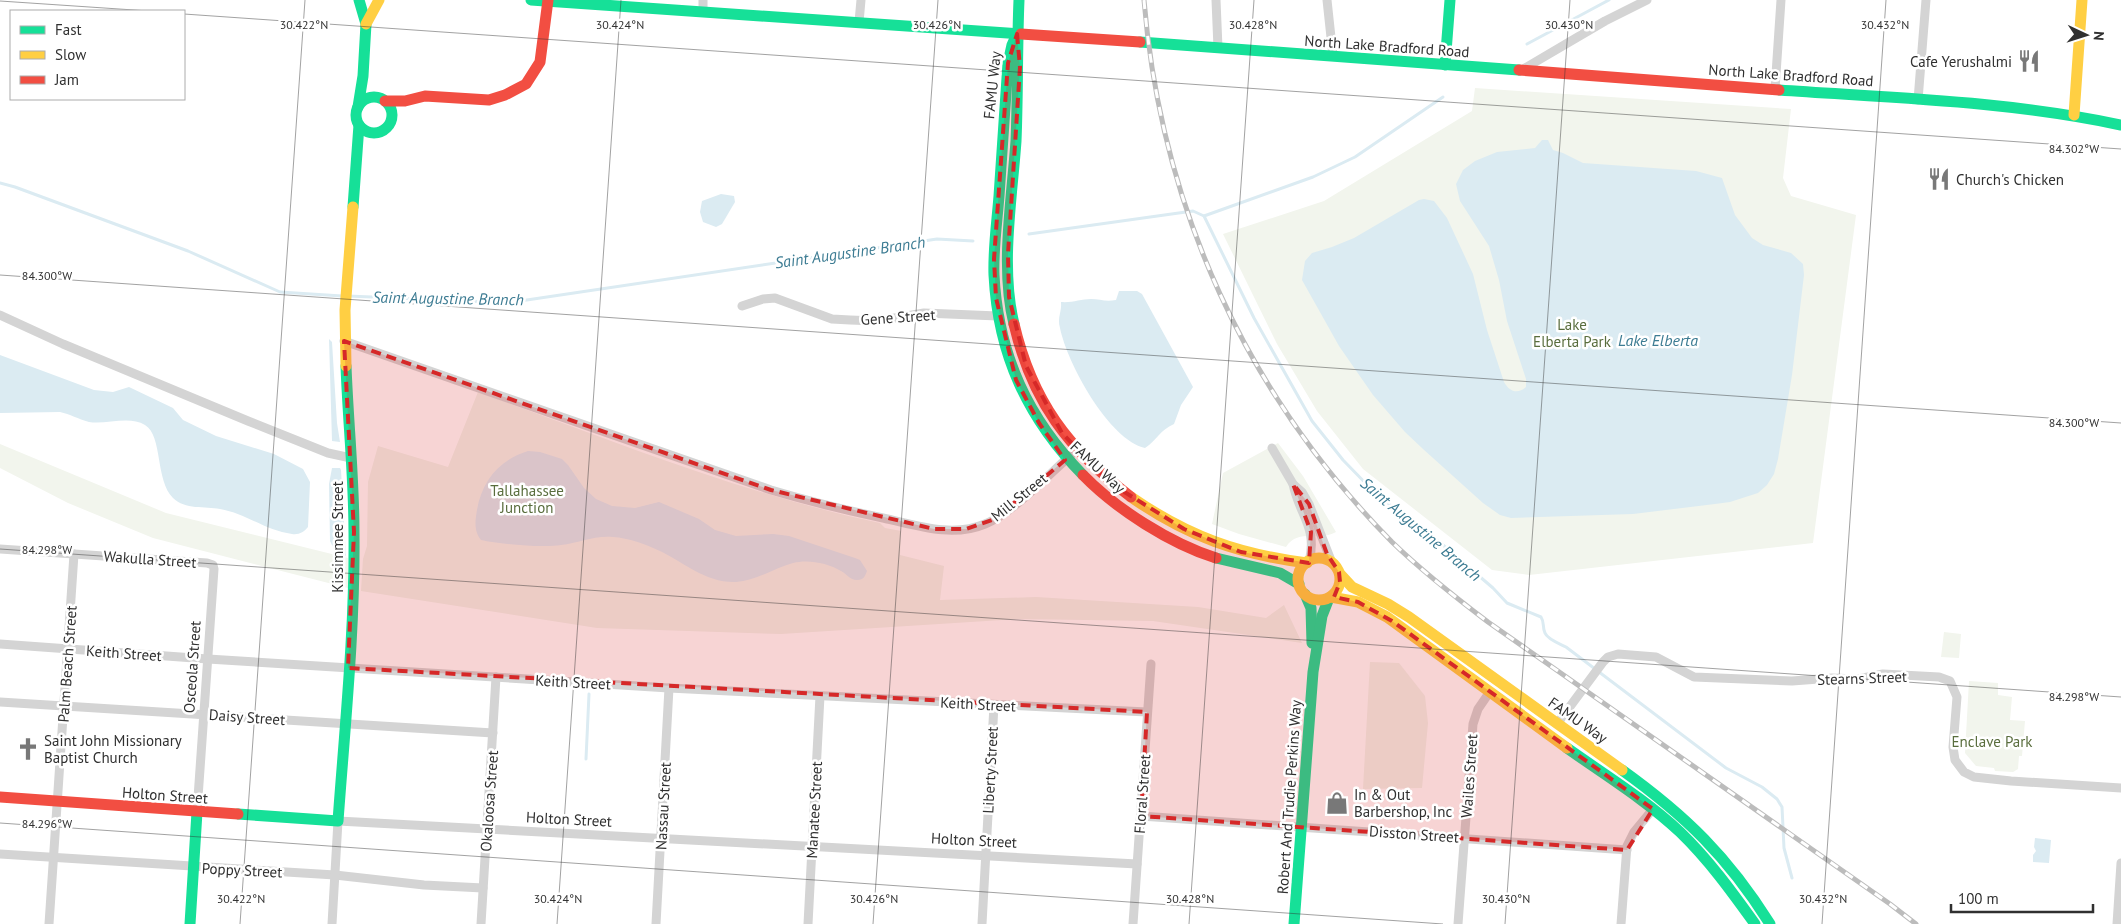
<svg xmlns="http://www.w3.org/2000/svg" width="2121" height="924" font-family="'PT Sans',sans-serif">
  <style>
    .green { fill: #f2f5ed }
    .water { fill: #dbebf2 }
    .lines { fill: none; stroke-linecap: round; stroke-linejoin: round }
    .stream { stroke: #dbebf2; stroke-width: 3 }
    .street { stroke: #d4d4d4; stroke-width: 9 }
    .fast { stroke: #16e098; stroke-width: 11 }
    .slow { stroke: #ffcf43; stroke-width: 11 }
    .jam { stroke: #f24e42; stroke-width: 11 }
    .rail-casing { stroke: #bcbcbc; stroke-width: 5 }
    .rail { stroke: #fff; stroke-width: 3; stroke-dasharray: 9; stroke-linecap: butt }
    .marked { fill: #d62828; fill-opacity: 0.2; stroke: #d62828; stroke-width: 4; stroke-dasharray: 10 6; stroke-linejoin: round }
    .ticks { fill: none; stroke: #303030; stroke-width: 1; stroke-opacity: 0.45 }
    .labels { text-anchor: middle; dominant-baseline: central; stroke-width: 5; stroke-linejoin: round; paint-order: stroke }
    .street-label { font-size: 15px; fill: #303030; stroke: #fff }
    .poi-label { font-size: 15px; fill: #303030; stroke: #fff; text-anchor: start }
    .park-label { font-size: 15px; fill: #596d3d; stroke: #fff }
    .water-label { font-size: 16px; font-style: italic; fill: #3d7c93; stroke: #fff }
    .ticks-label { font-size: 12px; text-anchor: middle; fill: #303030; stroke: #fff; stroke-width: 5; stroke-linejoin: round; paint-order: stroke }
  </style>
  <rect width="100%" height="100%" fill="#fff"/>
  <g class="green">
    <polygon points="1475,88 1791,109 1783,178 1791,196 1856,215 1813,543 1529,575 1492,570 1363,469 1317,411 1277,344 1223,234 1324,201 1472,111"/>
    <path d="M478,392c133,48 264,102 402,131l5,5 16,3 -1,24 44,11 -4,34 96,-3 162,10 68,11 18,-13 18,38 -149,-22 -134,-2 -238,15 -184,-6 -236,-37 2,-32 4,-13 1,-64 10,-36 70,21z"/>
    <path d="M1278,443l25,33 33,56c-18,10 -38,-4 -50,15l-47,-13 -27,-10 11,-51z"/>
    <polygon points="0,444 166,513 348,558 348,588 153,538 68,503 0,468"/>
    <polygon points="1944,632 1961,634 1959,658 1941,657"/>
    <polygon points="1370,662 1399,663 1425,696 1428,723 1422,788 1363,789"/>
    <polygon points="1969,681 1998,683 1998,695 2012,697 2010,720 2025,721 2022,756 2019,756 2018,769 2013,772 1995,771 1994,768 1976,766 1965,753"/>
  </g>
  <g class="water">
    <path d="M1542,140h6l5,10 10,3 20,10 113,8 26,7 13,37 17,23 11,7 28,8 12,11 1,11 -12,100 -14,84 -4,15 -7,11 -9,8 -28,9 -15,2 -82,10 -122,4 -11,-3 -17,-12 -60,-54 -18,-17 -32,-37 -34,-49 -37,-66 3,-19 7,-8 20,-6 22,-9 65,-38 5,-1 10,2 13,17 26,56 14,56 17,52c5,9 13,13 22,5v-8l-19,-58 -8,-41 -10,-34 -29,-45 -4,-17 7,-14 12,-9 22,-9 38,-4z"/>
    <polygon points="721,194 734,196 735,202 722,224 716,227 703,222 700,212 702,201"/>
    <path d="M1119,291h18l5,3 51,93 -12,18 -7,19c-14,6 -17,16 -29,24 -36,-8 -78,-85 -85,-120 -3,-11 2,-16 1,-26 11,1 20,-3 30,-3 9,0 14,3 25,1z"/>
    <polygon points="329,339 332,342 337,423 340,442 332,441"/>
    <path d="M0,355l94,35 19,2 16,-5 44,21 10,12 33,16 58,18 29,15 7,13 -2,45c-4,5 -9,8 -16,7 -26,-3 -47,-21 -72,-25 -15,-3 -35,1 -47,-11 -18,-18 -10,-62 -28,-73 -16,-10 -39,0 -56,-3 -11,-3 -19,-8 -29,-10l-60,1z"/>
    <path d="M528,451l12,1 22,7 6,6 16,23 12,11 16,7 23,2 24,-6 40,17 16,11 21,6 37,-2 16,2 66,22 5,2 7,11c-2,5 -3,9 -10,9 -7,0 -10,-6 -16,-9 -13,-8 -33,-12 -48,-8 -19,5 -37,18 -57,19 -30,1 -51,-19 -76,-31 -15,-7 -31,-13 -47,-14 -18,-2 -35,6 -52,8 -19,3 -61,-1 -80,-5 -7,-9 -6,-18 -4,-30 5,-29 22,-50 51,-59z"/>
    <polygon points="332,468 340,468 341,470 346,556 337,555 330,541 329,484"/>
    <polygon points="2035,838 2051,840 2049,863 2033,862 2033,855 2036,851 2034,847"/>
  </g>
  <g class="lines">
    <g class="stream">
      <polyline points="1527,44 1609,0"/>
      <polyline points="0,183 15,187 188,251 280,292 342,296"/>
      <polyline points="1204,216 1313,177 1355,157 1443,97"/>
      <path d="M1029,234l164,-23 11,5 50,102 58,103 31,39 35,36 58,43 57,49 14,15 34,14c4,6 1,10 4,16 2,6 15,11 21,14l160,121 36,19 15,12 5,8 2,41 8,30"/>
      <polyline points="348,296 490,302 520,301 937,239 973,241"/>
      <polyline points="586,759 589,694"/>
    </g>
    <g class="street">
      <polyline points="1216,0 1218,48"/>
      <polyline points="1327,0 1333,56"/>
      <polyline points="703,11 703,0"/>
      <polyline points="859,22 861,0"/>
      <polyline points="1520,71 1605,21 1647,0"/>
      <polyline points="1775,89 1781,0"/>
      <polyline points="1918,100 1926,0"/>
      <polyline points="742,306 763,299 775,298 832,319 850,320 877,321 924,313 998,316"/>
      <polyline points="0,315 63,344 248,421 328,453 351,458"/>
      <path d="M344,341l427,149c37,11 74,20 112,28 33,7 69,20 102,6 29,-12 62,-48 86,-69"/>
      <polyline points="1272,448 1293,484 1302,492 1309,504 1332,563"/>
      <path d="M1293,484c6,31 25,43 16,78"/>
      <polyline points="0,549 207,563 213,565 214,569 197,812"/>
      <polyline points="0,644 208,659 669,688 1147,712"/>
      <polyline points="0,702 493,733"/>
      <polyline points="1557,724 1603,662 1608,657 1618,654 1656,657 1694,677 1792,681 1832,678 1858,679 1883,674 1939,677 1950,681 1957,697 1953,747 1955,760 1964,772 1974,777 2011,781 2121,788"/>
      <polyline points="1141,816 1627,850"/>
      <polyline points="0,854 335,875 424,885 483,888"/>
      <polyline points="49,924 74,554"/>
      <polyline points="332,924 338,821 1137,864"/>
      <polyline points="481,924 496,677"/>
      <polyline points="656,924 669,688"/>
      <polyline points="808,924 820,696"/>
      <polyline points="982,924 994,705"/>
      <polyline points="1133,924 1151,664"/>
      <polyline points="1458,924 1473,724 1478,709 1489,693"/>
      <polyline points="1621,924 1627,846 1634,832 1653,809"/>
      <polyline points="2117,924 2121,863"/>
    </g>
    <g class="fast">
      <polyline points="531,0 1021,34"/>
      <path d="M1017,34l-5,11 -4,18c-3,44 -6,89 -9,133 -2,26 -6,53 -5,79 4,80 34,144 89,200"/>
      <polyline points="1140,42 1519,70"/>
      <polyline points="1445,65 1450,0"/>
      <path d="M1779,90c114,8 230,11 342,35"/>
      <circle cx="374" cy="115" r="18"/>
      <polyline points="358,107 363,76 366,24 359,0"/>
      <polyline points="353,207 359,125"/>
      <path d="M1014,324c-14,-57 -2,-125 2,-183 2,-47 1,-94 3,-141"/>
      <polyline points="1216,558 1280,573 1299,584"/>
      <polyline points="1305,594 1311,608 1312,643"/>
      <path d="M1567,748c38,27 79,52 113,84 29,28 52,60 75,92"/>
      <path d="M1622,770c64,46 106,87 148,154"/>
      <path d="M238,814l100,7c7,-96 17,-192 16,-288 0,-56 -6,-112 -8,-167"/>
      <polyline points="190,924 197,812"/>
      <polyline points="1294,924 1313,672 1322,616 1329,598"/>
    </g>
    <g class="slow">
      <polyline points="366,24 379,0"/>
      <polyline points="2074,115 2082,0"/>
      <polyline points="346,366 345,310 353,207"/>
      <path d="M1131,497c58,40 107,57 176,66"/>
      <circle cx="1319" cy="579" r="21"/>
      <polyline points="1340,574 1352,587 1388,604 1409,617 1622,770"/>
      <polyline points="1331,597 1358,602 1387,617 1567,748"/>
    </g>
    <g class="jam">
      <polyline points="1021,34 1140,42"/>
      <polyline points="1519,70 1779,90"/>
      <polyline points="385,101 405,101 425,96 489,100 505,95 526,84 540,62 548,0"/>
      <path d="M1014,324c18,77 54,125 117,173"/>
      <path d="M1083,475c33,34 88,69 133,83"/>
      <polyline points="0,797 238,814"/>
    </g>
    <defs>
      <path id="rail" d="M1144,0c17,207 102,394 248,542 30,29 63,55 96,80l402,282 26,20"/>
    </defs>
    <use href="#rail" class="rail-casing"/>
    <use href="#rail" class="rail"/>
  </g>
  <path class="marked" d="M1017,34l3,33 -12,187 1,43 17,69 36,67 48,50 74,46 57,23 68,11 2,-31 -18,-48 16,20 18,50 12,18 1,10 -6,15 24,5 34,19 261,188 -26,41 -486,-34 6,-104 -799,-44 6,-136 -10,-191 427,149 163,39h32l29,-10 70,-59 -26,-37 -23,-43 -20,-82 -2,-39 14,-196z"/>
  <path class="ticks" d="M0,1l149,10M184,14l1937,135M0,275l2121,148M0,549l2121,148M0,823l1443,101M240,924l65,-924M557,924l64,-924M873,924l65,-924M1189,924l65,-924M1505,924l65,-924M1822,924l64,-924"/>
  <defs>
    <symbol id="restaurant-bare" viewBox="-9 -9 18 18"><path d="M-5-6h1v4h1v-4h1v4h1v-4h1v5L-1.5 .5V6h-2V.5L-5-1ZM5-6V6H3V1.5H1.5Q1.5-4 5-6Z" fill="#787878" stroke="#fff" stroke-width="2.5" paint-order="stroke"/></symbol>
    <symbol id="church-bare" viewBox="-9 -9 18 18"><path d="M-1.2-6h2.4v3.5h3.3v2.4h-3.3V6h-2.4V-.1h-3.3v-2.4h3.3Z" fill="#787878" stroke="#fff" stroke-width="2.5" paint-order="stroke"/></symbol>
    <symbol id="shop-bare" viewBox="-9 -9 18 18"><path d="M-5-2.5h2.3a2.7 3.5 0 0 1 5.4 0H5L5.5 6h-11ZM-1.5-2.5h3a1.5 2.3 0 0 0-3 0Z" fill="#787878" stroke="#fff" stroke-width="2.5" paint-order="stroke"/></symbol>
  </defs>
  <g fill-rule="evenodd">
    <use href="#restaurant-bare" x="2013" y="45" width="32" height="32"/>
    <use href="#restaurant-bare" x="1923" y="163" width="32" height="32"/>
    <use href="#church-bare" x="12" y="733" width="32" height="32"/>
    <use href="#shop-bare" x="1321" y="787" width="32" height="32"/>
  </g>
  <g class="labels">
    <g class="street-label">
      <text transform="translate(1387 46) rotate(4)">North Lake Bradford Road</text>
      <text transform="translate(1791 75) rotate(4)">North Lake Bradford Road</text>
      <text transform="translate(992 85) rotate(-84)">FAMU Way</text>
      <text transform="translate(898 317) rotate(-4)">Gene Street</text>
      <text transform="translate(1098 467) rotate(43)">FAMU Way</text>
      <text transform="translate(1019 497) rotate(-39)">Mill Street</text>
      <text transform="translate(337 537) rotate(-90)">Kissimmee Street</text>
      <text transform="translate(150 559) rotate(4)">Wakulla Street</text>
      <text transform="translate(124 653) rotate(4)">Keith Street</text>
      <text transform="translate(67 664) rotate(-86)">Palm Beach Street</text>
      <text transform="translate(192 667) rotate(-86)">Osceola Street</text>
      <text transform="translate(1862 678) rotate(-2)">Stearns Street</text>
      <text transform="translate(573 682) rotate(3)">Keith Street</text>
      <text transform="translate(978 704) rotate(3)">Keith Street</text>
      <text transform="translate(247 717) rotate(4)">Daisy Street</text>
      <text transform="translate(1578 720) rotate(35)">FAMU Way</text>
      <text transform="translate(990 770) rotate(-87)">Liberty Street</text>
      <text transform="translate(1469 776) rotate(-86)">Wailes Street</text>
      <text transform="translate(1142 794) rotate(-86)">Floral Street</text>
      <text transform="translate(165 795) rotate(4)">Holton Street</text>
      <text transform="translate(1289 797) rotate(-86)">Robert And Trudie Perkins Way</text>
      <text transform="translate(489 801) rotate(-86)">Okaloosa Street</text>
      <text transform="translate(663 806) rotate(-87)">Nassau Street</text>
      <text transform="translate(814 810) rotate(-87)">Manatee Street</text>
      <text transform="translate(569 819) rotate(3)">Holton Street</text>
      <text transform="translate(1414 834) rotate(4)">Disston Street</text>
      <text transform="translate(974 840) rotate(3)">Holton Street</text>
      <text transform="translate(242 870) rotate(3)">Poppy Street</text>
    </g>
    <g class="poi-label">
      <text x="2012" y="61" text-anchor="end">Cafe Yerushalmi</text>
      <text x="1956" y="179">Church's Chicken</text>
      <text x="44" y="740">Saint John Missionary<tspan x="44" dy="17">Baptist Church</tspan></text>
      <text x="1354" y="794">In &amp; Out<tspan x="1354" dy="17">Barbershop, Inc</tspan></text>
    </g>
    <g class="park-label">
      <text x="1572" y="324">Lake<tspan x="1572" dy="17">Elberta Park</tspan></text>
      <text x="527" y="490">Tallahassee<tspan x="527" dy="17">Junction</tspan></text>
      <text x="1992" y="741">Enclave Park</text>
    </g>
    <g class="water-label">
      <text transform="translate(850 252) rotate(-8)">Saint Augustine Branch</text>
      <text transform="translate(448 298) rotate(1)">Saint Augustine Branch</text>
      <text x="1658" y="340">Lake Elberta</text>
      <text transform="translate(1421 529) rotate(40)">Saint Augustine Branch</text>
    </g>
  </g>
  <g class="ticks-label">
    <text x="304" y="29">30.422°N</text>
    <text x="620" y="29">30.424°N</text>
    <text x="937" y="29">30.426°N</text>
    <text x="1253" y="29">30.428°N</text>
    <text x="1569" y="29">30.430°N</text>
    <text x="1885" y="29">30.432°N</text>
    <text x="2074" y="153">84.302°W</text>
    <text x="47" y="280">84.300°W</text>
    <text x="2074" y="427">84.300°W</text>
    <text x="47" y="554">84.298°W</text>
    <text x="2074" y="701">84.298°W</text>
    <text x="47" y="828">84.296°W</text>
    <text x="241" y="903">30.422°N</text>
    <text x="558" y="903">30.424°N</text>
    <text x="874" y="903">30.426°N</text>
    <text x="1190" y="903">30.428°N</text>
    <text x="1506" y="903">30.430°N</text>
    <text x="1823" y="903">30.432°N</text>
  </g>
  <rect x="10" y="10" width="175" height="90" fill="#ffffff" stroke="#acacac"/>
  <rect x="20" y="26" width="25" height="8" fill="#16e098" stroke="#acacac"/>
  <text x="55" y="35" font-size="15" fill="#303030">Fast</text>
  <rect x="20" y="51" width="25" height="8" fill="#ffcf43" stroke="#acacac"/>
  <text x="55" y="60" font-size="15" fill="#303030">Slow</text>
  <rect x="20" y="76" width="25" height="8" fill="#f24e42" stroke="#acacac"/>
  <text x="55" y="85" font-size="15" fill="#303030">Jam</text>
  <g transform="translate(2086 35) rotate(94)" stroke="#ffffff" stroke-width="4" paint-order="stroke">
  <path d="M0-4L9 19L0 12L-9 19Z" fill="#303030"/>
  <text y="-8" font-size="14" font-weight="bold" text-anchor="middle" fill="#303030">N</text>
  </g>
  <path d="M1951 904v8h142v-8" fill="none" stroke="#303030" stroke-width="2.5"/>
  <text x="1958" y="904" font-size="15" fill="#303030" stroke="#ffffff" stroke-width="4" paint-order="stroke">100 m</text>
</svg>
